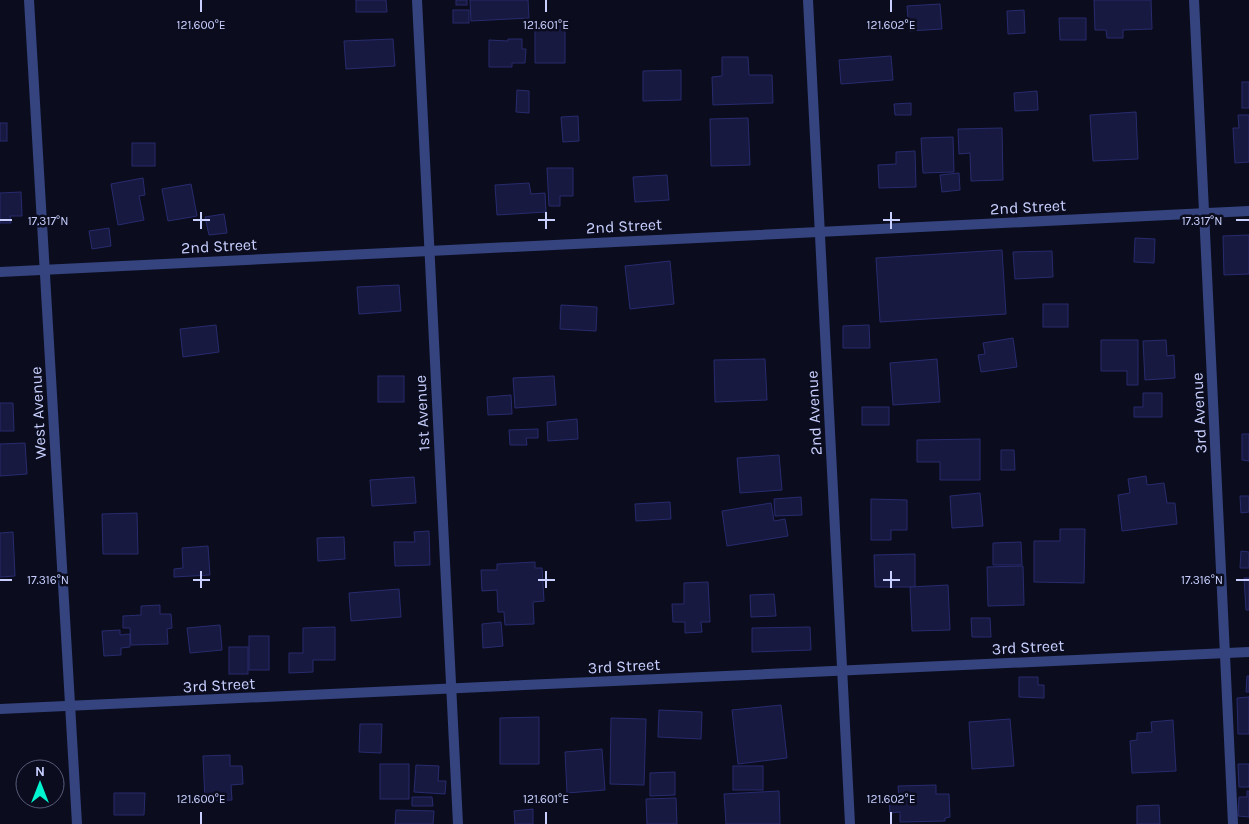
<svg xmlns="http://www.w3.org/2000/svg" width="1249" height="824" font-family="Karla,sans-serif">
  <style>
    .building { fill: #171940; stroke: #282b6d }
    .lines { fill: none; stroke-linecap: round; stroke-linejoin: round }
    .minor { stroke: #35447f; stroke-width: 10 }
    .ticks { fill: none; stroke: #c9d0ff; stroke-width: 2 }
    .labels { text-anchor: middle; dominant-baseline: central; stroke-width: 5; stroke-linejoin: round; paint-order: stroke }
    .street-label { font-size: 16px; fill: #c9d0ff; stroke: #0b0d1f }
    .ticks-label { font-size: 12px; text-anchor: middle; fill: #c9d0ff; stroke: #0b0d1f; stroke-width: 5; stroke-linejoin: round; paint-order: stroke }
  </style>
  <rect width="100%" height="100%" fill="#0b0d1f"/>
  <g class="building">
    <polygon points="356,0 386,0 387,12 356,12"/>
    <rect x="456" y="0" width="11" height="5"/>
    <polygon points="470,0 528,0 529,18 471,21"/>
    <polygon points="1094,0 1151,0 1152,29 1123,30 1123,38 1107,38 1106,30 1095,30"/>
    <polygon points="940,4 942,29 909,31 907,6"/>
    <rect x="453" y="10" width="16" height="13"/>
    <polygon points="1024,10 1025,33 1008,34 1007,11"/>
    <polygon points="1059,18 1086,18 1086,40 1060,40"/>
    <polygon points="565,25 565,63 535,63 535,26"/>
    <polygon points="393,39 395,66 346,69 344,41"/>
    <polygon points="508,39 522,39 522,49 526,49 525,63 512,63 512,67 489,67 489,40 508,41"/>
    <polygon points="891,56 893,80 841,84 839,60"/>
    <polygon points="722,57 748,57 749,75 772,75 773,103 713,105 712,77 722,76"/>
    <polygon points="681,70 681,100 643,101 643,71"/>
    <rect x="1242" y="82" width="7" height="26"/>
    <polygon points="517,90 529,91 529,113 516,112"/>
    <polygon points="1037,91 1038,110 1015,111 1014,93"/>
    <polygon points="911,103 911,115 895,115 894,104"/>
    <polygon points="1136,112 1138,159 1093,161 1090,115"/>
    <polygon points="1238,115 1249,115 1249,162 1235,163 1233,128 1239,128"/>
    <polygon points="578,116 579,141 563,142 561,117"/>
    <polygon points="748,118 750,165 711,166 710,119"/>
    <rect x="0" y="123" width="7" height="18"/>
    <polygon points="1002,128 1003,180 971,181 970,153 959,154 958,129"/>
    <polygon points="953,137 954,172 923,173 921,138"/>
    <rect x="132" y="143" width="23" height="23"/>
    <polygon points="915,151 916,187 879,188 878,165 896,164 896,152"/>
    <polygon points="547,168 573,168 573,196 560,196 560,206 549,206"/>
    <polygon points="959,173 960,190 942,192 940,175"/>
    <polygon points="667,175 669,200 635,202 633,177"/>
    <polygon points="143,178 145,195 139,196 144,220 118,225 111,184"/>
    <polygon points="529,183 531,194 545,193 546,212 497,215 495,185"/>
    <polygon points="191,184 197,216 168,221 162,189"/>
    <polygon points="21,192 22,216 10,216 11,223 0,223 0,193"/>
    <polygon points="224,214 227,233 209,235 205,217"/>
    <polygon points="109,228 111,246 92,249 89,231"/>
    <polygon points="1249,235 1249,274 1224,275 1223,236"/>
    <polygon points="1135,238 1155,239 1154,263 1134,262"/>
    <polygon points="1002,250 1006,314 880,322 876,258"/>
    <polygon points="1052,251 1053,277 1015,279 1013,252"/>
    <polygon points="670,261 674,304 630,309 625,266"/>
    <polygon points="399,285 401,311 359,314 357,287"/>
    <rect x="1043" y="304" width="25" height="23"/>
    <polygon points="561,305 597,307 596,331 560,329"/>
    <polygon points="216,325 219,352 183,357 180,329"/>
    <polygon points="869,325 870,348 843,348 843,326"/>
    <polygon points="1013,338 1017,367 981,372 978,355 985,354 983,343"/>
    <polygon points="1101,340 1138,340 1138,385 1127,385 1127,371 1101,371"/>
    <polygon points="1166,340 1167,356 1174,355 1175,378 1145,380 1143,341"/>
    <polygon points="765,359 767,400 715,402 714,360"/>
    <polygon points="937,359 940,402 893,405 890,363"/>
    <rect x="378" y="376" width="26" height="26"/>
    <polygon points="554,376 556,405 515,408 513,378"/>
    <polygon points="1143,393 1162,393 1162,417 1134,417 1134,407 1143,407"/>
    <polygon points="511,395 512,414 488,415 487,397"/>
    <polygon points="0,403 13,403 14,431 0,431"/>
    <rect x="862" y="407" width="27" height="18"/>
    <polygon points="577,419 578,439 548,441 547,422"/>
    <polygon points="538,429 538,438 526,438 527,445 510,445 509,430"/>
    <polygon points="1242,434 1249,434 1249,461 1242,460"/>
    <polygon points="980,439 980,480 940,480 940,462 917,462 917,440"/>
    <polygon points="25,443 27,474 0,476 0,444"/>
    <polygon points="1001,450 1014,450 1015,470 1001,470"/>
    <polygon points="779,455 782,490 740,493 737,458"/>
    <polygon points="1146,476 1147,485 1164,483 1167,503 1175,503 1177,524 1122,531 1118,495 1130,493 1128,479"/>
    <polygon points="414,477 416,503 372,506 370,480"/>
    <polygon points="980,493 983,526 952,528 950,496"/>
    <polygon points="1240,496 1249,496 1249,512 1241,513"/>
    <polygon points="801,497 802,515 775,516 774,499"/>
    <polygon points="871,499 907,500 907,530 891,530 891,540 871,540"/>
    <polygon points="670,502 671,519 636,521 635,504"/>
    <polygon points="771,503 774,521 785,519 788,536 727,546 722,511"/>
    <polygon points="137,513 138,554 103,554 102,514"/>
    <polygon points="1060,529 1085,529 1084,583 1034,582 1034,541 1060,541"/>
    <polygon points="429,531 430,565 395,566 394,542 415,542 414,532"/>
    <polygon points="13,532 15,576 0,577 0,533"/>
    <polygon points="344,537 345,559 318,561 317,538"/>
    <polygon points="1021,542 1022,565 993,565 993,543"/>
    <polygon points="208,546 210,575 174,577 174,569 183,568 182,548"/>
    <polygon points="1241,551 1249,552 1249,568 1240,568"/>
    <polygon points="915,554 915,587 875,587 874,555"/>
    <polygon points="535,562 535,568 542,568 544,601 533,602 534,624 505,625 504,612 498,612 497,590 482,591 481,570 497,570 497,564"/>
    <polygon points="1023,566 1024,605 988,606 987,567"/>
    <polygon points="1244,578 1249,578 1249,610 1246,610"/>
    <polygon points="708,582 710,622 701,622 702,632 685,633 685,622 673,622 672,604 684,604 684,583"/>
    <polygon points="948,585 950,630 912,631 910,587"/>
    <polygon points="399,589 401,617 351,621 349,593"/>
    <polygon points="774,594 776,616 751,617 750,595"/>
    <polygon points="160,605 160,614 171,614 172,628 167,629 168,644 131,645 130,628 123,628 123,616 141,615 141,606"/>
    <polygon points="971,618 990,618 991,637 972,637"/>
    <polygon points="501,622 503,646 483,648 482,624"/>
    <polygon points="220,625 222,650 190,653 187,628"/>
    <polygon points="335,627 335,660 313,660 313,672 289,673 289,653 303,653 303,628"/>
    <polygon points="810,627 811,650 752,652 752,628"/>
    <polygon points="120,630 120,635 130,634 130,647 121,648 121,655 104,656 102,631"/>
    <rect x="249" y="636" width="20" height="34"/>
    <rect x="229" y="647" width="19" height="27"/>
    <polygon points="1247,676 1249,676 1249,692 1246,692"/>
    <polygon points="1019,677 1038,677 1038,685 1044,685 1044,698 1019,697"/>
    <polygon points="1249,697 1249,734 1238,734 1237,698"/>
    <polygon points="781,705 787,758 738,764 732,710"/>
    <polygon points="659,710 702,712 701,739 658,737"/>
    <polygon points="539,717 539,764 500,764 500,718"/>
    <polygon points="611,718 646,719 644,785 610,784"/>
    <polygon points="1010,719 1014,766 972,769 969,722"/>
    <polygon points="1173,720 1176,771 1132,773 1130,741 1137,740 1137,733 1152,732 1151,722"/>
    <polygon points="360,724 382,724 381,753 359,752"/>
    <polygon points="602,749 605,790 567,793 565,752"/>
    <polygon points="230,755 230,766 242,766 243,784 231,785 232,800 205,801 203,756"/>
    <rect x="380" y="764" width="29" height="35"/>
    <polygon points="1238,764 1249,764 1249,787 1239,787"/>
    <polygon points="416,765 439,766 438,781 446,781 445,794 414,792"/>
    <rect x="733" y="766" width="30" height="24"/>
    <polygon points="675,772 675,795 650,796 650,773"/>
    <polygon points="936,785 936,794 949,794 950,817 945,818 945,821 900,822 900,812 890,813 889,798 899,798 898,786"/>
    <polygon points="779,791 780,824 726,824 724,794"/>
    <polygon points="1247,791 1249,791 1249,817 1238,816 1239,797 1247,797"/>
    <polygon points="114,793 145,793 144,815 114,815"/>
    <polygon points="412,797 432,797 433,806 412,806"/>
    <polygon points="676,798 677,824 647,824 646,799"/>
    <polygon points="1159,805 1160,824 1137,824 1137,806"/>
    <polygon points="533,809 533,824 515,824 514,811"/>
    <polygon points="396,810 434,811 433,824 395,824"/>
  </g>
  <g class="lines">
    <g class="minor">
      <polyline points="29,0 77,824"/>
      <polyline points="417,0 458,824"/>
      <polyline points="808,0 850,824"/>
      <polyline points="1194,0 1233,824"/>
      <polyline points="0,272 1249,211"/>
      <polyline points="0,709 1249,652"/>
    </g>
  </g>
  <path class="ticks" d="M201,0v12M546,0v12M891,0v12M201,212v17M546,212v17M891,212v17M0,220h12M193,220h17M538,220h17M883,220h17M1236,220h13M201,571v17M546,571v17M891,571v17M0,580h12M193,580h17M538,580h17M883,580h17M1236,580h13M201,812v12M546,812v12M891,812v12"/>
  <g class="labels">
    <g class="street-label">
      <text transform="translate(1028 207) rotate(-3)">2nd Street</text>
      <text transform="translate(624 226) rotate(-3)">2nd Street</text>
      <text transform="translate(219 246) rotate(-3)">2nd Street</text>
      <text transform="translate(38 413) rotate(-93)">West Avenue</text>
      <text transform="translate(422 413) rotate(-93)">1st Avenue</text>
      <text transform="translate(814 413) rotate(-93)">2nd Avenue</text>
      <text transform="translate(1199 413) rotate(-93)">3rd Avenue</text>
      <text transform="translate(1028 647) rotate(-3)">3rd Street</text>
      <text transform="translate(624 666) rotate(-3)">3rd Street</text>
      <text transform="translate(219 685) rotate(-3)">3rd Street</text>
    </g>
  </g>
  <g class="ticks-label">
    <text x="201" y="29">121.600°E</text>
    <text x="546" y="29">121.601°E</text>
    <text x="891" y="29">121.602°E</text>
    <text x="48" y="225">17.317°N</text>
    <text x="1202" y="225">17.317°N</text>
    <text x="48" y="584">17.316°N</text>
    <text x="1202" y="584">17.316°N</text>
    <text x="201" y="803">121.600°E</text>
    <text x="546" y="803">121.601°E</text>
    <text x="891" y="803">121.602°E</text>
  </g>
  <g transform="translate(40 784)"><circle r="24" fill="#0b0d1f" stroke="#575b79"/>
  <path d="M0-4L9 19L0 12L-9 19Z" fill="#00f4d0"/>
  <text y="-8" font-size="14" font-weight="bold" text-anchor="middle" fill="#c9d0ff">N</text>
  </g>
</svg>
